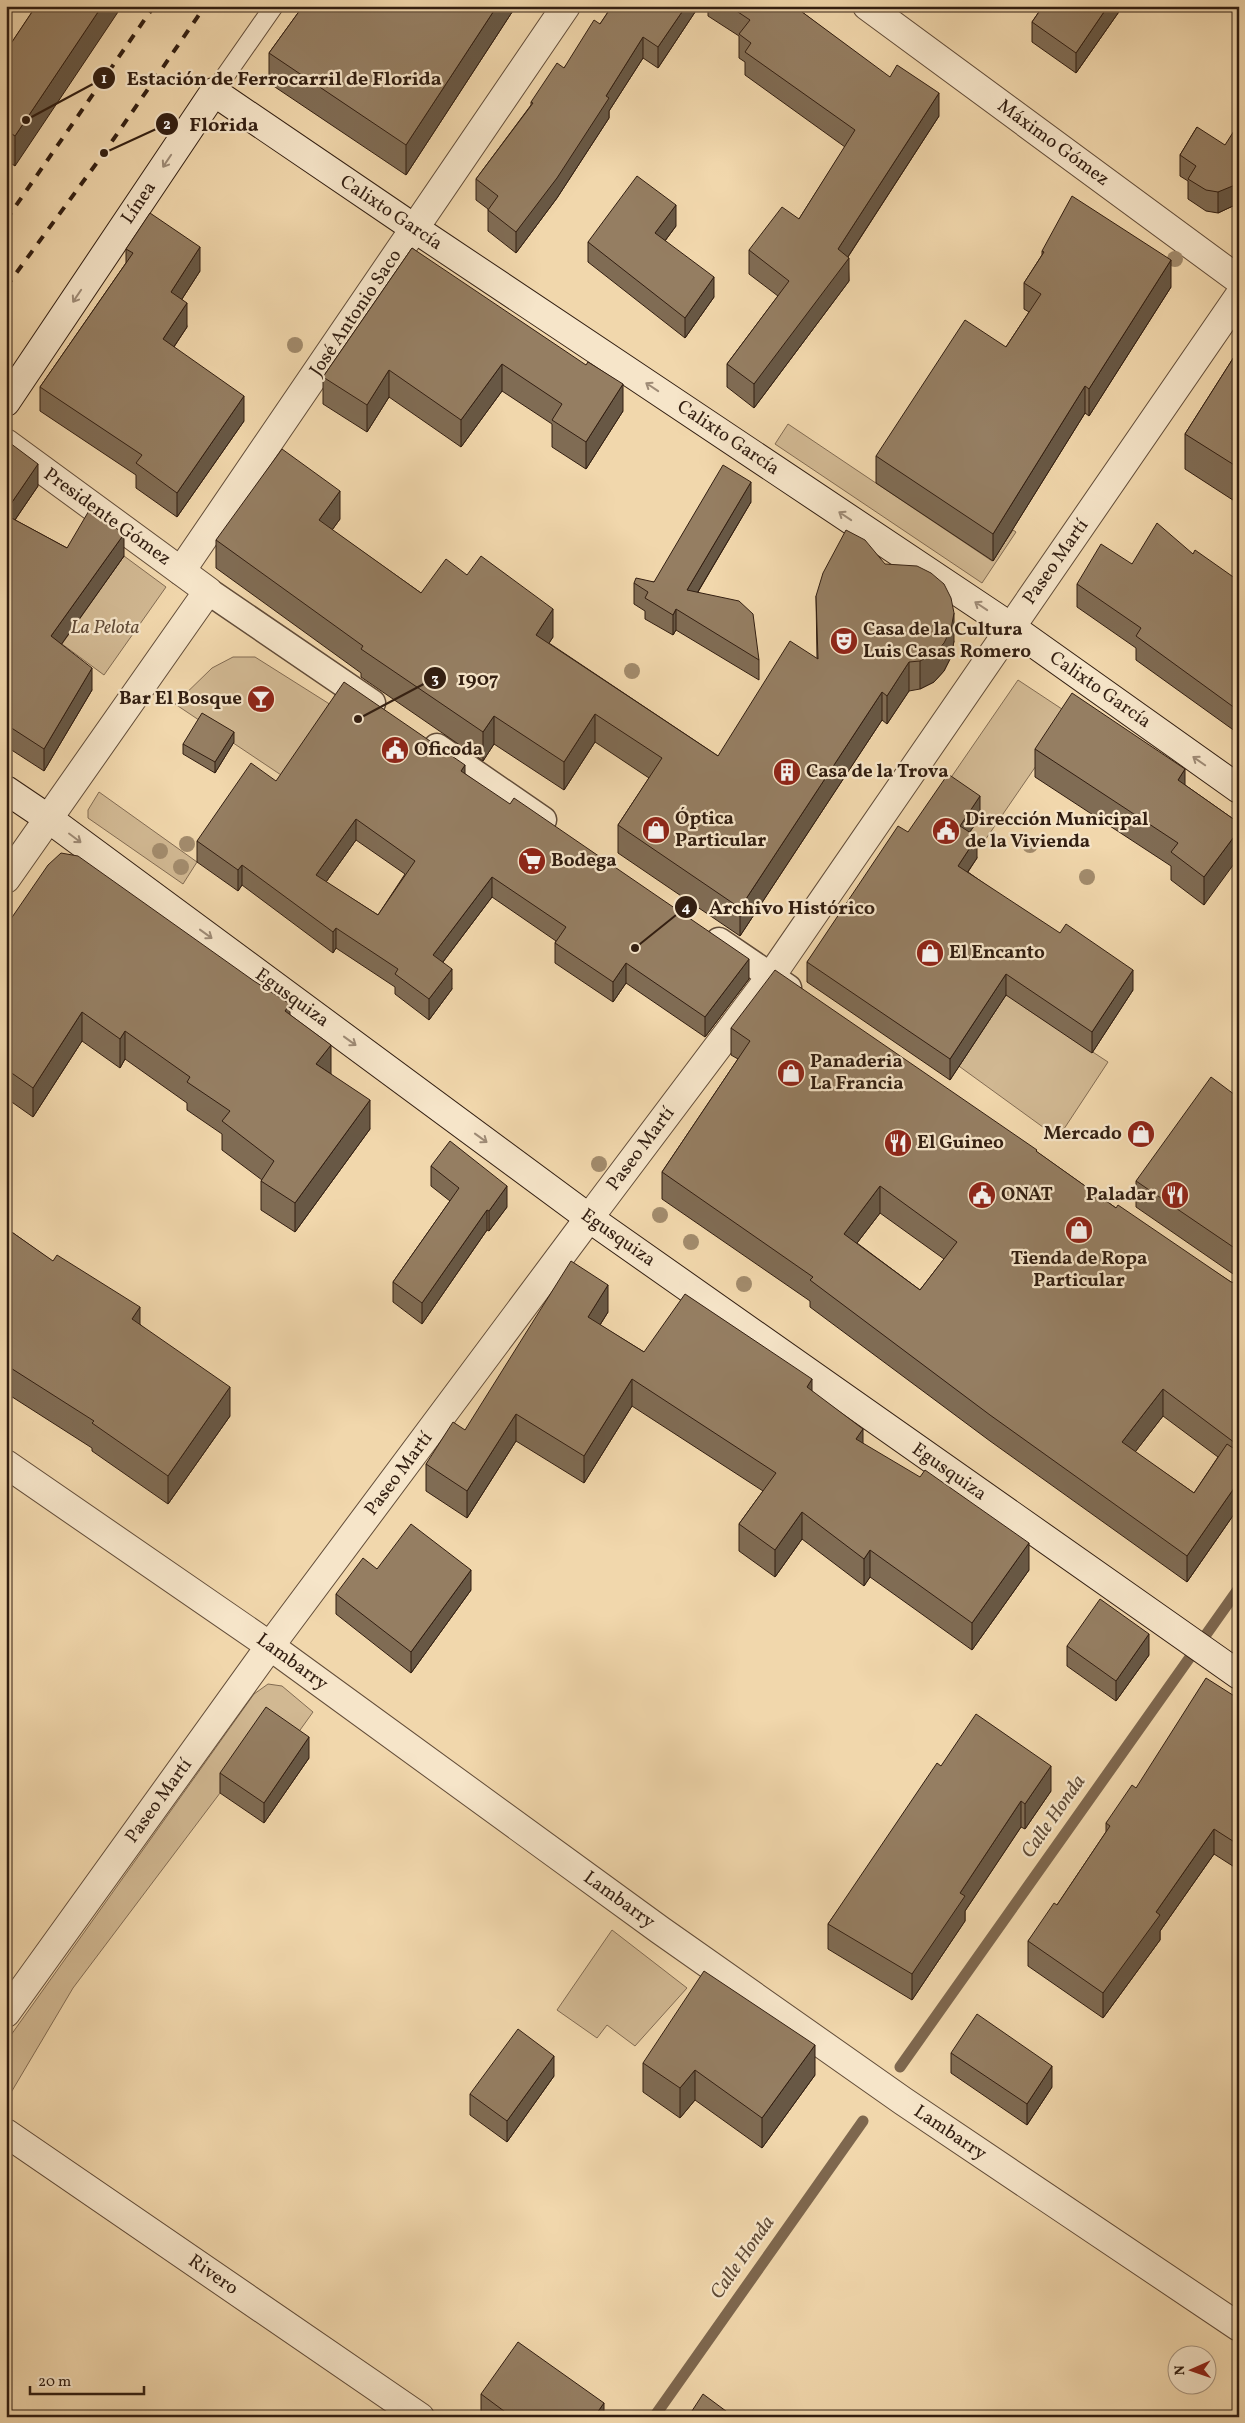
<svg xmlns="http://www.w3.org/2000/svg" width="1245" height="2423" font-family="Vollkorn,serif">
  <style>
    .green { fill: #d1b892; stroke: #826b52 }
    .lines { fill: none; stroke-linecap: round; stroke-linejoin: round }
    .stream { stroke: #7e674e; stroke-width: 11 }
    .service-casing { stroke: #624c38; stroke-width: 20 }
    .pedestrian-casing { stroke: #624c38; stroke-width: 29 }
    .minor-casing { stroke: #624c38; stroke-width: 30 }
    .tertiary-casing { stroke: #624c38; stroke-width: 30 }
    .secondary-casing { stroke: #321e11; stroke-width: 30 }
    .service { stroke: #f6e5c9; stroke-width: 18 }
    .pedestrian { stroke: #f6e5c9; stroke-width: 26 }
    .minor { stroke: #f6e5c9; stroke-width: 28 }
    .tertiary { stroke: #f6e5c9; stroke-width: 28 }
    .secondary { stroke: #f6e5c9; stroke-width: 28 }
    .rail { stroke: #321e11; stroke-width: 4; stroke-dasharray: 9 9; stroke-linecap: butt }
    .tree { fill: #a28b6c }
    .wall { fill: #806c54; stroke: #321e11; fill-rule: evenodd }
    .shaded-wall { fill: #685845; stroke: #321e11 }
    .building { fill: #957e62; stroke: #321e11; fill-rule: evenodd }
    .oneway { stroke: #9e8b76 }
    .labels { text-anchor: middle; dominant-baseline: central; stroke-width: 4.5; stroke-linejoin: round; paint-order: stroke }
    .street-label { font-size: 19px; fill: #321e11; stroke: #f6e5c9 }
    .park-label { font-size: 19px; font-style: italic; fill: #624c38; stroke: #f6e5c9 }
    .poi-label { font-size: 19px; font-weight: bold; fill: #321e11; stroke: #f6e5c9; text-anchor: start }
    .water-label { font-size: 20px; font-style: italic; fill: #5e4935; stroke: #f6e5c9 }
    .leader { fill: none; stroke: #321e11; stroke-width: 2 }
    .callout-dot { fill: #321e11; stroke: #f6e5c9; stroke-width: 2 }
    .mark-label { font-size: 15px; text-anchor: middle; font-weight: bold; fill: #fff }
    .callout-label { font-size: 20px; text-anchor: middle; font-weight: bold; fill: #321e11; stroke: #f6e5c9; stroke-width: 4.5; stroke-linejoin: round; paint-order: stroke }
  </style>
  <rect width="100%" height="100%" fill="#f1d7ac"/>
  <filter id="stains"><feTurbulence type="fractalNoise" baseFrequency=".004" numOctaves="4"/><feColorMatrix values="0 0 0 0 .2 0 0 0 0 .09 0 0 0 0 .02 0 0 0 .5 -.17"/></filter>
  <radialGradient id="worn" r=".72"><stop offset=".6" stop-color="#630" stop-opacity="0"/><stop offset="1" stop-color="#630" stop-opacity=".3"/></radialGradient>
  <g class="green">
    <polygon points="788,424 992,561 1013,530 1016,532 982,583 775,444"/>
    <polygon points="124,556 166,587 104,675 62,644"/>
    <polygon points="233,657 255,657 339,710 290,781 175,704 212,668"/>
    <polygon points="1018,680 1071,715 981,846 930,808"/>
    <polygon points="99,792 197,862 183,884 88,818 88,810"/>
    <polygon points="1026,959 1024,1007 1108,1062 1058,1138 956,1064"/>
    <polygon points="268,1684 282,1686 313,1712 290,1744 266,1728 220,1793 73,1988 6,2101 6,2042 254,1694"/>
    <polygon points="612,1930 687,1988 635,2046 607,2025 597,2038 557,2010"/>
  </g>
  <g class="lines">
    <g class="stream">
      <polyline points="900,2067 1239,1588"/>
      <polyline points="654,2417 863,2121"/>
    </g>
    <defs>
      <polyline id="service" points="214,92 274,6"/>
      <g id="pedestrian">
        <polyline points="208,591 372,703"/>
        <polyline points="437,747 543,820"/>
        <polyline points="719,941 788,988"/>
      </g>
      <g id="minor">
        <polyline points="867,6 1239,280"/>
        <polyline points="6,443 208,591 6,879"/>
        <polyline points="181,571 566,6"/>
        <polyline points="6,1464 270,1646 660,1930 903,2101 1239,2327"/>
        <polyline points="6,2013 270,1646 589,1218"/>
        <polyline points="6,2133 420,2417"/>
      </g>
      <polyline id="tertiary" points="589,1218 771,976 1239,296"/>
      <g id="secondary">
        <polyline points="6,402 214,92 414,228 1011,627 1239,789"/>
        <polyline points="6,790 49,819 589,1218 1239,1675"/>
      </g>
    </defs>
    <use href="#service" class="service-casing"/>
    <use href="#pedestrian" class="pedestrian-casing"/>
    <use href="#minor" class="minor-casing"/>
    <use href="#tertiary" class="tertiary-casing"/>
    <use href="#secondary" class="secondary-casing"/>
    <use href="#service" class="service"/>
    <use href="#pedestrian" class="pedestrian"/>
    <use href="#minor" class="minor"/>
    <use href="#tertiary" class="tertiary"/>
    <use href="#secondary" class="secondary"/>
    <g class="rail">
      <polyline points="6,220 154,6"/>
      <polyline points="6,287 104,153 205,6"/>
    </g>
  </g>
  <g class="tree">
    <circle cx="1175" cy="259" r="8"/>
    <circle cx="295" cy="345" r="8"/>
    <circle cx="632" cy="671" r="8"/>
    <circle cx="187" cy="844" r="8"/>
    <circle cx="1030" cy="845" r="8"/>
    <circle cx="160" cy="851" r="8"/>
    <circle cx="181" cy="867" r="8"/>
    <circle cx="1087" cy="877" r="8"/>
    <circle cx="599" cy="1164" r="8"/>
    <circle cx="660" cy="1215" r="8"/>
    <circle cx="691" cy="1242" r="8"/>
    <circle cx="744" cy="1284" r="8"/>
  </g>
  <g class="wall">
    <polygon points="36,6 15,166 6,160 6,51"/>
    <polygon points="303,6 516,6 406,175 269,83 269,53"/>
    <polygon points="612,6 699,6 658,68 643,58 609,111 609,118 557,198 516,253 488,231 488,209 476,200 476,179 531,105 531,102 564,68 600,24"/>
    <polygon points="708,6 794,6 939,116 848,257 849,281 754,408 727,387 727,364 778,296 749,274 749,250 799,219 845,147 745,75 745,62 739,58 739,36 708,16"/>
    <polygon points="1043,6 1123,6 1076,73 1032,42 1032,22"/>
    <polygon points="1197,127 1235,205 1218,213 1206,211 1188,199 1188,181 1180,176 1180,155"/>
    <polygon points="676,226 665,241 714,297 685,338 588,262 588,242"/>
    <polygon points="412,248 623,411 586,469 552,447 552,424 502,391 461,447 389,397 367,432 323,404 323,377"/>
    <polygon points="126,249 200,271 182,299 187,327 174,347 244,421 177,517 136,488 136,475 40,411 40,387 126,263"/>
    <polygon points="1042,251 1171,287 1089,416 1085,413 993,561 876,483 876,456 1006,347 1029,312 1024,309 1024,283 1042,255"/>
    <polygon points="1239,349 1239,504 1185,469 1185,434"/>
    <polygon points="6,440 38,486 15,520 67,548 124,556 61,644 92,690 44,771 10,749 10,745 6,743"/>
    <polygon points="751,502 698,592 759,660 759,680 676,630 673,635 645,619 645,611 634,604 634,583 654,582"/>
    <polygon points="340,519 332,530 421,593 467,575 553,637 549,643 718,756 817,658 816,596 885,564 954,641 951,657 944,671 934,682 920,689 909,691 887,724 882,720 740,936 618,853 618,825 649,778 595,742 564,790 494,744 483,761 361,677 361,673 216,568 216,540"/>
    <polygon points="1193,554 1239,581 1239,734 1136,660 1136,648 1077,607 1077,584 1132,564"/>
    <polygon points="234,742 215,773 183,754 183,744"/>
    <polygon points="1035,749 1185,785 1239,823 1204,905 1171,880 1171,866 1035,777"/>
    <path d="M465,774l284,205 -44,58 -79,-54 -13,19 -58,-39v-20l1,-2 -64,-44 -49,65 9,27 -23,31 -34,-26v-7l-59,-39 -3,5 -91,-68 -4,6 -41,-29v-21l79,-60zM356,840l49,34 -27,41 -52,-33z"/>
    <polygon points="980,817 970,832 977,858 968,872 1133,990 1092,1053 1006,995 950,1080 807,982 807,962 908,832"/>
    <polygon points="6,926 290,1015 331,1074 370,1129 295,1232 261,1210 261,1181 262,1180 222,1150 222,1134 187,1110 187,1103 125,1059 120,1068 82,1041 33,1117 6,1098"/>
    <path d="M731,1028l306,124 79,56 115,74 8,2v223l-52,75 -197,-141 -180,-134v-6l-148,-102v-27l76,-113 -7,-4zM880,1213l64,46 -24,31 -63,-47zM1163,1416l55,41 -24,36 -59,-41z"/>
    <polygon points="1239,1098 1239,1278 1136,1207 1136,1181"/>
    <polygon points="431,1166 507,1207 489,1231 487,1230 422,1324 393,1302 393,1282 450,1201 431,1186"/>
    <polygon points="6,1228 140,1324 230,1416 168,1504 92,1451 92,1448 6,1393"/>
    <polygon points="608,1312 600,1325 644,1352 812,1391 863,1444 1029,1570 972,1650 870,1577 864,1586 802,1539 775,1577 739,1551 739,1524 763,1491 632,1406 584,1483 516,1441 467,1518 426,1491 426,1464 465,1430"/>
    <polygon points="377,1569 471,1590 411,1673 336,1614 336,1594"/>
    <polygon points="1067,1646 1149,1655 1116,1701 1067,1666"/>
    <polygon points="1239,1699 1239,1870 1214,1854 1160,1931 1160,1940 1103,2018 1028,1966 1028,1941 1057,1905 1106,1832 1106,1823 1136,1788"/>
    <polygon points="309,1758 264,1823 220,1793 220,1773"/>
    <polygon points="941,1766 1051,1791 1025,1829 1021,1827 965,1911 965,1921 912,2000 828,1949 828,1924"/>
    <polygon points="951,2053 1052,2087 1027,2125 951,2073"/>
    <polygon points="643,2063 815,2075 762,2148 695,2100 680,2118 643,2092"/>
    <polygon points="554,2076 507,2142 470,2115 470,2094"/>
    <polygon points="481,2394 604,2417 481,2417"/>
  </g>
  <g class="shaded-wall">
    <polygon points="102,6 122,6 15,166 15,136"/>
    <polygon points="497,6 516,6 406,175 406,145"/>
    <polygon points="686,6 699,6 658,68 658,47"/>
    <polygon points="1108,6 1123,6 1076,73 1076,53"/>
    <polygon points="643,37 643,58 609,111 609,118 557,198 516,253 516,232 606,96"/>
    <polygon points="939,93 939,116 838,272 849,258 849,281 754,408 754,384 838,249"/>
    <polygon points="1239,178 1239,198 1235,205 1218,213 1218,192"/>
    <polygon points="676,205 676,226 655,254 655,233"/>
    <polygon points="200,247 200,271 171,316 171,292"/>
    <polygon points="1171,260 1171,287 1089,416 1089,389"/>
    <polygon points="714,277 714,297 685,338 685,318"/>
    <polygon points="187,303 187,327 163,363 163,339"/>
    <polygon points="502,364 502,391 461,447 461,420"/>
    <polygon points="389,370 389,397 367,432 367,405"/>
    <polygon points="623,384 623,411 586,469 586,442"/>
    <polygon points="1085,386 1085,413 993,561 993,534"/>
    <polygon points="244,396 244,421 177,517 177,493"/>
    <polygon points="38,464 38,486 6,533 6,511"/>
    <polygon points="751,482 751,502 687,610 687,590"/>
    <polygon points="340,491 340,519 319,548 319,520"/>
    <polygon points="124,534 124,556 51,659 51,636"/>
    <polygon points="553,609 553,637 536,663 536,635"/>
    <polygon points="676,609 676,630 673,635 673,615"/>
    <polygon points="954,613 954,641 951,657 944,671 934,682 920,689 920,661"/>
    <polygon points="909,662 909,691 887,724 887,696"/>
    <polygon points="92,668 92,690 44,771 44,749"/>
    <polygon points="882,692 882,720 740,936 740,908"/>
    <polygon points="595,714 595,742 564,790 564,762"/>
    <polygon points="494,716 494,744 483,761 483,732"/>
    <polygon points="234,732 234,742 215,773 215,762"/>
    <polygon points="465,765 465,785 461,771"/>
    <polygon points="1185,769 1185,797 1178,780"/>
    <polygon points="980,796 980,817 960,846 960,826"/>
    <polygon points="356,819 356,840 316,896 316,875"/>
    <polygon points="1239,830 1239,857 1204,905 1204,877"/>
    <polygon points="977,837 977,858 958,886 958,866"/>
    <polygon points="242,865 242,885 238,891 238,870"/>
    <polygon points="492,877 492,897 433,975 433,955"/>
    <polygon points="336,928 336,948 333,953 333,932"/>
    <polygon points="749,959 749,979 705,1037 705,1017"/>
    <polygon points="626,963 626,983 613,1002 613,982"/>
    <polygon points="452,969 452,989 429,1020 429,999"/>
    <polygon points="1133,970 1133,990 1092,1053 1092,1032"/>
    <polygon points="1006,974 1006,995 950,1080 950,1059"/>
    <polygon points="290,1004 290,1032 285,1011"/>
    <polygon points="82,1012 82,1041 33,1117 33,1088"/>
    <polygon points="125,1031 125,1059 120,1068 120,1039"/>
    <polygon points="331,1045 331,1074 316,1064"/>
    <polygon points="370,1100 370,1129 295,1232 295,1203"/>
    <polygon points="507,1186 507,1207 489,1231 489,1211"/>
    <polygon points="880,1186 880,1213 844,1260 844,1234"/>
    <polygon points="487,1210 487,1230 422,1324 422,1303"/>
    <polygon points="608,1285 608,1312 588,1344 588,1317"/>
    <polygon points="140,1307 140,1335 132,1319"/>
    <polygon points="632,1379 632,1406 584,1483 584,1456"/>
    <polygon points="812,1379 812,1406 807,1387"/>
    <polygon points="230,1387 230,1416 168,1504 168,1476"/>
    <polygon points="1163,1389 1163,1416 1122,1469 1122,1442"/>
    <polygon points="516,1414 516,1441 467,1518 467,1491"/>
    <polygon points="863,1429 863,1456 856,1439"/>
    <polygon points="1239,1481 1239,1507 1187,1582 1187,1556"/>
    <polygon points="802,1512 802,1539 775,1577 775,1550"/>
    <polygon points="1029,1543 1029,1570 972,1650 972,1623"/>
    <polygon points="870,1550 870,1577 864,1586 864,1559"/>
    <polygon points="471,1570 471,1590 411,1673 411,1652"/>
    <polygon points="1149,1634 1149,1655 1116,1701 1116,1681"/>
    <polygon points="309,1737 309,1758 264,1823 264,1803"/>
    <polygon points="1051,1766 1051,1791 1025,1829 1025,1804"/>
    <polygon points="1021,1801 1021,1827 965,1911 965,1921 912,2000 912,1974 960,1893"/>
    <polygon points="1214,1829 1214,1854 1160,1931 1160,1940 1103,2018 1103,1993 1156,1912"/>
    <polygon points="815,2045 815,2075 762,2148 762,2118"/>
    <polygon points="554,2056 554,2076 507,2142 507,2121"/>
    <polygon points="1052,2066 1052,2087 1027,2125 1027,2104"/>
    <polygon points="695,2070 695,2100 680,2118 680,2088"/>
    <polygon points="604,2403 604,2417 594,2417"/>
  </g>
  <g class="building">
    <polygon points="36,6 102,6 15,136 6,130 6,51"/>
    <polygon points="303,6 497,6 406,145 269,53"/>
    <polygon points="612,6 686,6 658,47 643,37 606,96 609,98 557,178 516,232 488,210 498,196 476,179 533,103 531,102 557,63 564,68 594,20 600,24"/>
    <polygon points="729,6 794,6 890,77 897,65 939,93 838,249 849,258 754,384 727,364 789,281 749,250 782,207 799,219 855,130 745,52 751,43 739,34 750,20"/>
    <polygon points="1043,6 1108,6 1076,53 1032,22"/>
    <polygon points="1239,123 1239,178 1235,185 1218,192 1206,190 1188,179 1196,166 1180,155 1197,127 1225,145"/>
    <polygon points="637,176 676,205 655,233 714,277 685,318 588,242"/>
    <polygon points="1072,196 1171,260 1089,389 1085,386 993,534 876,456 965,320 1006,347 1041,294 1024,283 1044,252 1042,251"/>
    <polygon points="150,213 200,247 171,292 187,303 163,339 244,396 177,493 136,463 142,455 40,387 133,253 126,249"/>
    <polygon points="412,248 586,365 588,362 623,384 586,442 552,420 562,404 502,364 461,420 389,370 367,405 323,377"/>
    <polygon points="1239,349 1239,468 1185,434"/>
    <polygon points="6,440 38,464 6,511"/>
    <polygon points="282,449 340,491 319,520 421,593 446,559 467,575 481,556 553,609 536,635 718,756 790,641 818,659 816,596 823,573 846,530 865,540 885,564 917,566 931,573 944,584 951,598 954,613 951,629 944,643 934,654 920,661 909,662 887,696 882,692 740,908 618,825 662,758 595,714 564,762 494,716 483,732 361,649 363,646 216,540"/>
    <polygon points="723,465 751,482 687,590 739,601 753,614 759,660 676,609 673,615 645,598 648,592 634,583 636,578 654,582"/>
    <polygon points="90,509 124,534 51,636 92,668 44,749 10,727 12,724 6,720 6,515 67,548"/>
    <polygon points="1157,523 1193,554 1195,550 1239,581 1239,711 1136,636 1141,628 1077,584 1101,544 1132,564"/>
    <path d="M344,682l121,83 -4,6 49,33 4,-6 235,161 -44,58 -79,-54 -13,19 -58,-39 11,-16 -74,-50 -59,78 19,14 -23,30 -34,-25 3,-5 -62,-41 -3,4 -91,-67 -4,5 -41,-29 54,-78 25,18zM356,819l59,42 -37,54 -62,-40z"/>
    <polygon points="1072,693 1185,769 1178,780 1239,823 1239,830 1204,877 1171,852 1178,843 1035,749"/>
    <polygon points="202,713 234,732 215,762 183,744"/>
    <polygon points="948,774 980,796 960,826 977,837 958,866 1060,933 1066,924 1133,970 1092,1032 1006,974 950,1059 807,962 898,826 908,832"/>
    <polygon points="61,853 78,856 254,981 290,1004 285,1011 331,1045 316,1064 370,1100 295,1203 261,1181 274,1161 222,1121 230,1111 187,1082 190,1077 125,1031 120,1039 82,1012 33,1088 6,1069 6,926 48,865"/>
    <path d="M775,970l262,180 -1,1 80,57 2,-3 113,77 8,2v162l-76,-57 -41,53 72,51 33,-49 12,8v29l-52,75 -197,-141 -180,-135 3,-3 -151,-105 88,-131 -19,-13zM880,1186l77,56 -37,48 -76,-56z"/>
    <polygon points="1211,1077 1239,1098 1239,1251 1136,1181"/>
    <polygon points="450,1141 507,1186 489,1211 487,1210 422,1303 393,1282 459,1188 431,1166"/>
    <polygon points="6,1228 53,1261 57,1255 140,1307 132,1319 230,1387 168,1476 92,1423 94,1421 6,1365 6,1337 10,1332 6,1329"/>
    <polygon points="571,1261 608,1285 588,1317 644,1352 685,1294 812,1379 807,1387 863,1429 856,1439 920,1477 925,1470 1029,1543 972,1623 870,1550 864,1559 802,1512 775,1550 739,1524 776,1473 632,1379 584,1456 516,1414 467,1491 426,1464 453,1422 465,1430"/>
    <polygon points="411,1524 471,1570 411,1652 336,1594 363,1558 377,1569"/>
    <polygon points="1100,1599 1149,1634 1116,1681 1067,1646"/>
    <polygon points="1206,1678 1239,1699 1239,1845 1214,1829 1156,1912 1160,1915 1103,1993 1028,1941 1054,1903 1057,1905 1110,1826 1106,1823 1132,1785 1136,1788"/>
    <polygon points="266,1707 309,1737 264,1803 220,1773"/>
    <polygon points="976,1714 1051,1766 1025,1804 1021,1801 960,1893 965,1896 912,1974 828,1924 937,1763 941,1766"/>
    <polygon points="704,1971 815,2045 762,2118 695,2070 680,2088 643,2063"/>
    <polygon points="977,2014 1052,2066 1027,2104 951,2053"/>
    <polygon points="518,2029 554,2056 507,2121 470,2094"/>
    <polygon points="518,2342 604,2403 594,2417 512,2417 481,2394"/>
    <polygon points="703,2394 734,2417 688,2417"/>
  </g>
  <defs><path id="oneway-shaft" d="M-6 0H5M1.5-3L5.5 0L1.5 3" fill="none" stroke-width="1.6" stroke-linecap="round" stroke-linejoin="round" transform="scale(1.25)"/></defs>
  <g class="oneway">
    <use href="#oneway-shaft" transform="translate(167 161) rotate(124)"/>
    <use href="#oneway-shaft" transform="translate(77 296) rotate(124)"/>
    <use href="#oneway-shaft" transform="translate(652 387) rotate(-146)"/>
    <use href="#oneway-shaft" transform="translate(845 516) rotate(-146)"/>
    <use href="#oneway-shaft" transform="translate(981 606) rotate(-146)"/>
    <use href="#oneway-shaft" transform="translate(1199 761) rotate(-145)"/>
    <use href="#oneway-shaft" transform="translate(75 838) rotate(37)"/>
    <use href="#oneway-shaft" transform="translate(206 934) rotate(36)"/>
    <use href="#oneway-shaft" transform="translate(350 1041) rotate(36)"/>
    <use href="#oneway-shaft" transform="translate(481 1138) rotate(36)"/>
  </g>
  <defs>
    <symbol id="theatre-disc" viewBox="-11 -11 22 22"><circle r="9.5" fill="#8f2418" stroke="#f6e5c9"/><path d="M-5-5.5Q0-4 5-5.5V0Q5 5 0 6Q-5 5-5 0ZM-3.3-2.5H-1v1.5H-3.3ZM1-2.5H3.3v1.5H1ZM-2.8 1Q0 5.5 2.8 1Z" fill="#fff"/></symbol>
    <symbol id="bar-disc" viewBox="-11 -11 22 22"><circle r="9.5" fill="#8f2418" stroke="#f6e5c9"/><path d="M-6-5H6L.8 .8V4.5H3.5V6h-7V4.5H-.8V.8Z" fill="#fff"/></symbol>
    <symbol id="civic-disc" viewBox="-11 -11 22 22"><circle r="9.5" fill="#8f2418" stroke="#f6e5c9"/><path d="M-.6-6.5H3V-4.5H.6V-3L4-1V1h2V6H-6V1h2V-1L-.6-3ZM-1.2 2.5V6h2.4V2.5Z" fill="#fff"/></symbol>
    <symbol id="building-disc" viewBox="-11 -11 22 22"><circle r="9.5" fill="#8f2418" stroke="#f6e5c9"/><path d="M-4-6H4V6H1V3H-1V6H-4ZM-2.5-4.3h1.7v1.8h-1.7ZM.8-4.3h1.7v1.8H.8ZM-2.5-1h1.7V.8h-1.7ZM.8-1h1.7V.8H.8Z" fill="#fff"/></symbol>
    <symbol id="shop-disc" viewBox="-11 -11 22 22"><circle r="9.5" fill="#8f2418" stroke="#f6e5c9"/><path d="M-5-2.5h2.3a2.7 3.5 0 0 1 5.4 0H5L5.5 6h-11ZM-1.5-2.5h3a1.5 2.3 0 0 0-3 0Z" fill="#fff"/></symbol>
    <symbol id="supermarket-disc" viewBox="-11 -11 22 22"><circle r="9.5" fill="#8f2418" stroke="#f6e5c9"/><path d="M-6-5.5h2.5l.6 2H6L4.5 2H-2.5L-4.4-4H-6ZM-1.5 3.2a1.3 1.3 0 1 0 .1 0ZM3 3.2a1.3 1.3 0 1 0 .1 0Z" fill="#fff"/></symbol>
    <symbol id="restaurant-disc" viewBox="-11 -11 22 22"><circle r="9.5" fill="#8f2418" stroke="#f6e5c9"/><path d="M-5-6h1v4h1v-4h1v4h1v-4h1v5L-1.5 .5V6h-2V.5L-5-1ZM5-6V6H3V1.5H1.5Q1.5-4 5-6Z" fill="#fff"/></symbol>
  </defs>
  <g fill-rule="evenodd">
    <use href="#theatre-disc" x="828" y="625" width="32" height="32"/>
    <use href="#bar-disc" x="245" y="683" width="32" height="32"/>
    <use href="#civic-disc" x="379" y="734" width="32" height="32"/>
    <use href="#building-disc" x="771" y="756" width="32" height="32"/>
    <use href="#shop-disc" x="640" y="814" width="32" height="32"/>
    <use href="#civic-disc" x="930" y="815" width="32" height="32"/>
    <use href="#supermarket-disc" x="516" y="845" width="32" height="32"/>
    <use href="#shop-disc" x="914" y="937" width="32" height="32"/>
    <use href="#shop-disc" x="775" y="1057" width="32" height="32"/>
    <use href="#shop-disc" x="1125" y="1118" width="32" height="32"/>
    <use href="#restaurant-disc" x="882" y="1127" width="32" height="32"/>
    <use href="#civic-disc" x="966" y="1179" width="32" height="32"/>
    <use href="#restaurant-disc" x="1159" y="1179" width="32" height="32"/>
    <use href="#shop-disc" x="1063" y="1214" width="32" height="32"/>
  </g>
  <g class="labels">
    <g class="street-label">
      <text transform="translate(1053 143) rotate(36)">Máximo Gómez</text>
      <text transform="translate(139 203) rotate(-56)">Línea</text>
      <text transform="translate(391 213) rotate(34)">Calixto García</text>
      <text transform="translate(356 313) rotate(-56)">José Antonio Saco</text>
      <text transform="translate(728 438) rotate(34)">Calixto García</text>
      <text transform="translate(107 517) rotate(36)">Presidente Gómez</text>
      <text transform="translate(1056 562) rotate(-55)">Paseo Martí</text>
      <text transform="translate(1100 690) rotate(35)">Calixto García</text>
      <text transform="translate(292 998) rotate(36)">Egusquiza</text>
      <text transform="translate(641 1149) rotate(-53)">Paseo Martí</text>
      <text transform="translate(618 1238) rotate(35)">Egusquiza</text>
      <text transform="translate(949 1472) rotate(35)">Egusquiza</text>
      <text transform="translate(399 1474) rotate(-53)">Paseo Martí</text>
      <text transform="translate(292 1662) rotate(36)">Lambarry</text>
      <text transform="translate(159 1801) rotate(-54)">Paseo Martí</text>
      <text transform="translate(619 1900) rotate(36)">Lambarry</text>
      <text transform="translate(950 2133) rotate(34)">Lambarry</text>
      <text transform="translate(213 2275) rotate(35)">Rivero</text>
    </g>
    <g class="park-label">
      <text x="105" y="628">La Pelota</text>
    </g>
    <g class="poi-label">
      <text x="863" y="630">Casa de la Cultura<tspan x="863" dy="22">Luis Casas Romero</tspan></text>
      <text x="242" y="699" text-anchor="end">Bar El Bosque</text>
      <text x="414" y="750">Oficoda</text>
      <text x="806" y="772">Casa de la Trova</text>
      <text x="675" y="819">Óptica<tspan x="675" dy="22">Particular</tspan></text>
      <text x="965" y="820">Dirección Municipal<tspan x="965" dy="22">de la Vivienda</tspan></text>
      <text x="551" y="861">Bodega</text>
      <text x="949" y="953">El Encanto</text>
      <text x="810" y="1062">Panaderia<tspan x="810" dy="22">La Francia</tspan></text>
      <text x="1122" y="1134" text-anchor="end">Mercado</text>
      <text x="917" y="1143">El Guineo</text>
      <text x="1001" y="1195">ONAT</text>
      <text x="1156" y="1195" text-anchor="end">Paladar</text>
      <text x="1079" y="1259" text-anchor="middle">Tienda de Ropa<tspan x="1079" dy="22">Particular</tspan></text>
    </g>
    <g class="water-label">
      <text transform="translate(1054 1817) rotate(-55)">Calle Honda</text>
      <text transform="translate(743 2258) rotate(-55)">Calle Honda</text>
    </g>
  </g>
  <path class="leader" d="M26 120L104 78M104 153L167 124M358 719L435 678M635 948L686 907"/>
  <g class="callout-dot">
    <circle cx="26" cy="120" r="5"/>
    <circle cx="104" cy="153" r="5"/>
    <circle cx="358" cy="719" r="5"/>
    <circle cx="635" cy="948" r="5"/>
    <circle cx="104" cy="78" r="12"/>
    <circle cx="167" cy="124" r="12"/>
    <circle cx="435" cy="678" r="12"/>
    <circle cx="686" cy="907" r="12"/>
  </g>
  <g class="mark-label">
    <text x="104" y="83">1</text>
    <text x="167" y="129">2</text>
    <text x="435" y="683">3</text>
    <text x="686" y="912">4</text>
  </g>
  <g class="callout-label">
    <text x="284" y="85">Estación de Ferrocarril de Florida</text>
    <text x="224" y="131">Florida</text>
    <text x="478" y="685">1907</text>
    <text x="792" y="914">Archivo Histórico</text>
  </g>
  <rect width="1245" height="2423" fill="none" stroke="#f1d7ac" stroke-width="25"/>
  <rect x="8" y="8" width="1230" height="2408" fill="none" stroke="#321e11" stroke-width="2.5"/>
  <rect x="12" y="12" width="1220" height="2398" fill="none" stroke="#321e11"/>
  <g transform="translate(1192 2370) rotate(268)"><circle r="24" fill="#f6e5c9" stroke="#a8957f"/>
  <path d="M0-4L9 19L0 12L-9 19Z" fill="#8f2418"/>
  <text y="-8" font-size="14" font-weight="bold" text-anchor="middle" fill="#321e11">N</text>
  </g>
  <path d="M30 2386v8h114v-8" fill="none" stroke="#321e11" stroke-width="2.5"/>
  <text x="38" y="2386" font-size="15" fill="#321e11" stroke="#f6e5c9" stroke-width="4" paint-order="stroke">20 m</text>
  <rect width="100%" height="100%" filter="url(#stains)"/>
  <rect width="100%" height="100%" fill="url(#worn)"/>
</svg>
